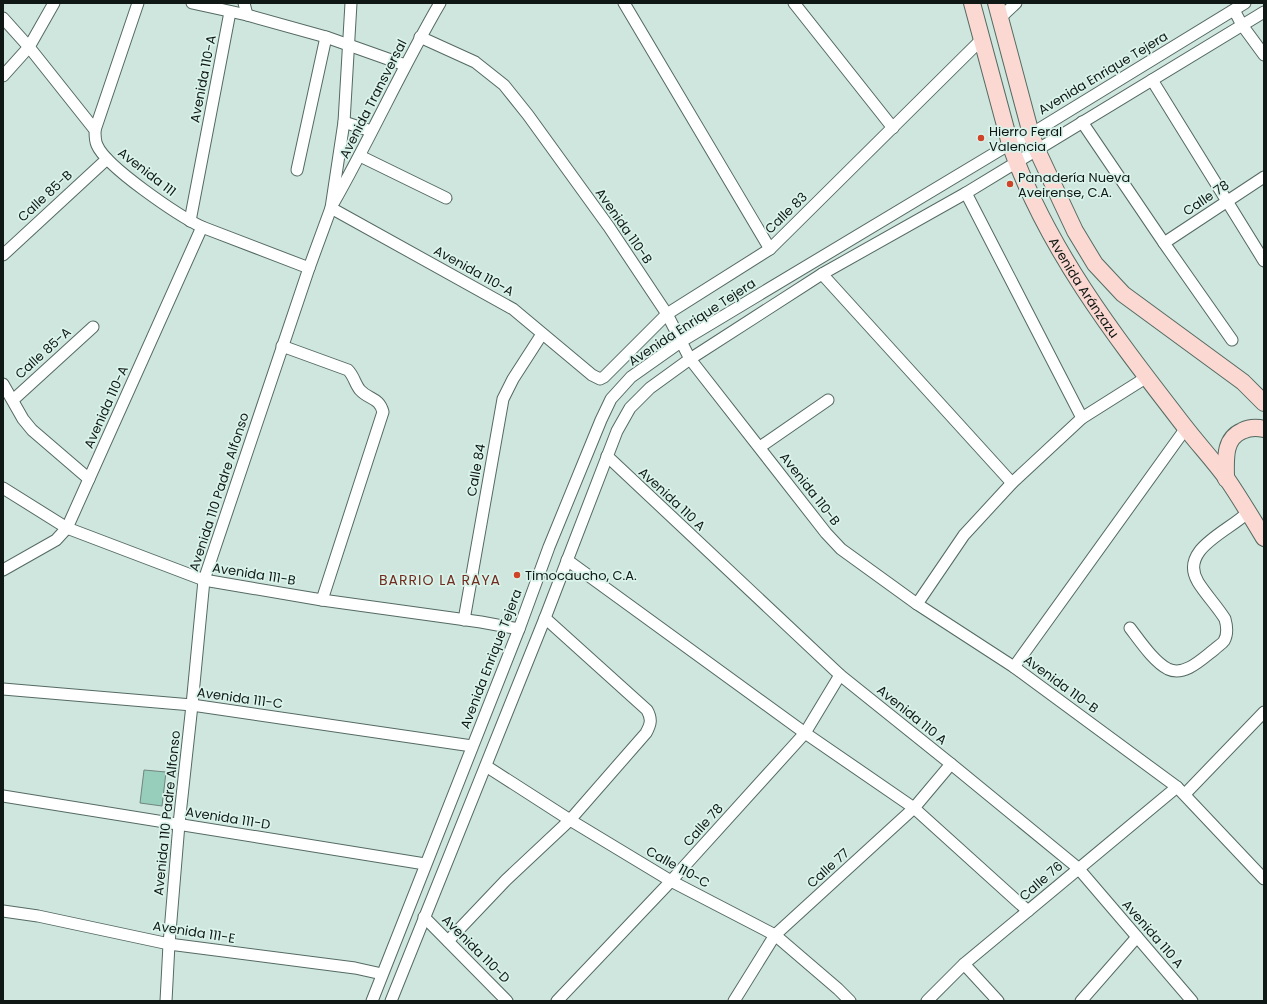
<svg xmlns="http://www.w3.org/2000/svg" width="1267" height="1004" font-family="Poppins,sans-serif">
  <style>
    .building { fill: #97cdbb; stroke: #70867e }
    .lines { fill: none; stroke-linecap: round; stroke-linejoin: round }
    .minor-casing { stroke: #546a62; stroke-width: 13 }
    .secondary-casing { stroke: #546a62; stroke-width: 18 }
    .minor { stroke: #fff; stroke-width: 11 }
    .secondary { stroke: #fbd8d1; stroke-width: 16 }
    .poi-dot { fill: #cf4429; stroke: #dbf4eb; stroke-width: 1.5 }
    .labels { text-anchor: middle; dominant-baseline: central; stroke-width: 3.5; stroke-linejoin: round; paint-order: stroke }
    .street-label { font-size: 13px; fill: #101815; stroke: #dbf4eb }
    .poi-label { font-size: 13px; fill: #101815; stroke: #dbf4eb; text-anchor: start }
    .neighbourhood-label { font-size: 14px; letter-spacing: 1px; fill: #712d20; stroke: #dbf4eb }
  </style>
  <rect width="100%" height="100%" fill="#cee6de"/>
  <polygon class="building" points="144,770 166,772 162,806 140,803"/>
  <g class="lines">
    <defs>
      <g id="minor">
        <polyline points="192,3 247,15 326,37 405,65"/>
        <polyline points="244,3 247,15"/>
        <polyline points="624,3 770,249"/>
        <polyline points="794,3 893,128"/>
        <polyline points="1234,10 1242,25 1264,55"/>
        <path d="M3,18l26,29 66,83c0,4 0,11 2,15 9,22 82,71 105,82l107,41"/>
        <polyline points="1000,18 1016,3"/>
        <polyline points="420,37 475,62 504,85 528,115 609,227 667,314 690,359 826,533 841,549 917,604 1014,667 1177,787 1264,879"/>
        <polyline points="3,76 29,47 54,3"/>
        <polyline points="1152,80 1264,261"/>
        <polyline points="344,122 371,131"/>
        <polyline points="1082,122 1164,243 1232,340"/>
        <polyline points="95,130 138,3"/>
        <polyline points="360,156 446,198"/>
        <polyline points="297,170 326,37"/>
        <polyline points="966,193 1082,418"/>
        <path d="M334,202c37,-65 68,-134 106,-199"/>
        <polyline points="331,208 513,309 592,375 600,379 604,377 667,314 770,249 981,40"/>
        <polyline points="190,221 230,12"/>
        <polyline points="1164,243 1264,177"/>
        <polyline points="3,255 107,159"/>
        <polyline points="822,274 1012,483"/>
        <path d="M282,346l66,24c6,6 7,14 12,20 9,10 19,7 23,22l-61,188"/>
        <polyline points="3,384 23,419 32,430 89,479"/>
        <polyline points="13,400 93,327"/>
        <polyline points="760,447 828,400"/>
        <polyline points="607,456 840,675 951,764 1078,868 1192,1001"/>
        <polyline points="3,488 67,528 204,580 322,600 481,622 519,629"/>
        <polyline points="567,560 805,733 914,808 1028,911"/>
        <polyline points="3,570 56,540 67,528 202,227"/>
        <polyline points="917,604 964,535 1012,483 1082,418 1147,377"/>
        <polyline points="464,620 503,399 513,379 542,334"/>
        <path d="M1130,628c10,13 24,34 38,41 17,8 35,-11 47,-20 3,-3 7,-5 9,-8 4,-7 3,-15 1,-22 -8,-13 -19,-24 -27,-37 -20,-33 32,-51 50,-70"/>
        <polyline points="1014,667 1186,428"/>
        <polyline points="3,689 192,705 472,746"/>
        <polyline points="486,766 570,820 671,881 775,935 838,989 850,1001"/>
        <polyline points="1185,794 1264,712"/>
        <polyline points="3,796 425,864"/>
        <polyline points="3,911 38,916 169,944 355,968 382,974"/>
        <polyline points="424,917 507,1001"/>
        <path d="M448,941l58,-61 64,-60 76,-87c5,-9 6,-14 1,-23l-102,-92"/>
        <polyline points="964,964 998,1001"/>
        <polyline points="166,1001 169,944 179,824 192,705 204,580 309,268 331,208 344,122 351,3"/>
        <polyline points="372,1001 519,629 549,547 601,420 611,399 631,377 682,341 1010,144 1031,134 1245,3"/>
        <polyline points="391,1001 545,618 617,431 630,408 650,388 690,359 822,274 966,193 1264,12"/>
        <polyline points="557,1001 671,881 805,733 840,675"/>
        <polyline points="734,1001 775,935 914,808 951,764"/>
        <polyline points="927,1001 964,964 1177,787"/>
        <polyline points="1081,1001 1137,937"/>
      </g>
      <g id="secondary">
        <path id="s1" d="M972,3l38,141c37,106 107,195 175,283 13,17 29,34 42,52 13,19 25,39 37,59"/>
        <polyline points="996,3 1031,134 1037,150 1075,231 1095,264 1123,294 1243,382 1264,403"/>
        <path d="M1226,479c0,-18 -3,-40 16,-48 8,-4 14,-4 22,-2"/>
      </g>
    </defs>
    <use href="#minor" class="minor-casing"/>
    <use href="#secondary" class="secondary-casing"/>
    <use href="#minor" class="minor"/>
    <use href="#secondary" class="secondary"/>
  </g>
  <g class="poi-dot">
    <circle cx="981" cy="138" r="4"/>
    <circle cx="1010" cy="184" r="4"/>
    <circle cx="517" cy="575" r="4"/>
  </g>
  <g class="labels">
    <g class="street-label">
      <text transform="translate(1103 73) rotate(-31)">Avenida Enrique Tejera</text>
      <text transform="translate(203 79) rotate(-79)">Avenida 110-A</text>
      <text transform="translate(373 99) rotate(-63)">Avenida Transversal</text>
      <text transform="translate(147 172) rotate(38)">Avenida 111</text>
      <text transform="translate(45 196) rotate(-43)">Calle 85-B</text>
      <text transform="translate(1206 198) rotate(-34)">Calle 78</text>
      <text transform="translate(786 213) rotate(-44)">Calle 83</text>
      <text transform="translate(624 226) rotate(55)">Avenida 110-B</text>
      <text transform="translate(474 271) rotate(29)">Avenida 110-A</text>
      <text stroke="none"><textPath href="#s1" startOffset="308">Avenida Aránzazu</textPath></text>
      <text transform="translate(692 322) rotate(-33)">Avenida Enrique Tejera</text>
      <text transform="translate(43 353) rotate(-42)">Calle 85-A</text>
      <text transform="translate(106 407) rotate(-66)">Avenida 110-A</text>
      <text transform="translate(476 470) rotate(-80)">Calle 84</text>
      <text transform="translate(810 489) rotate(52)">Avenida 110-B</text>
      <text transform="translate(219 492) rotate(-72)">Avenida 110 Padre Alfonso</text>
      <text transform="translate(672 499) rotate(43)">Avenida 110 A</text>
      <text transform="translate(254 574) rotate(9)">Avenida 111-B</text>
      <text transform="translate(491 659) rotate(-69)">Avenida Enrique Tejera</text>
      <text transform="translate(1061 684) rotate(36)">Avenida 110-B</text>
      <text transform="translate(240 698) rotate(8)">Avenida 111-C</text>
      <text transform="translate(912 715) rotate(39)">Avenida 110 A</text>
      <text transform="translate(167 813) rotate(-84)">Avenida 110 Padre Alfonso</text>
      <text transform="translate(228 818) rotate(9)">Avenida 111-D</text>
      <text transform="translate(703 825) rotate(-48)">Calle 78</text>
      <text transform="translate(678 867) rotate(29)">Calle 110-C</text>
      <text transform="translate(828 868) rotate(-42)">Calle 77</text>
      <text transform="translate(1041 881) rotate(-41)">Calle 76</text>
      <text transform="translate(194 932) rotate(9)">Avenida 111-E</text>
      <text transform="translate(1153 934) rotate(49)">Avenida 110 A</text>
      <text transform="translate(476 949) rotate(45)">Avenida 110-D</text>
    </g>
    <g class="poi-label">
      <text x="989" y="131">Hierro Feral<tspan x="989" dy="15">Valencia</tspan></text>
      <text x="1018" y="177">Panadería Nueva<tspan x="1018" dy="15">Aveirense, C.A.</tspan></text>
      <text x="525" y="575">Timocaucho, C.A.</text>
    </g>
    <g class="neighbourhood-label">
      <text x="440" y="580">BARRIO LA RAYA</text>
    </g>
  </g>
  <rect width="1267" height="1004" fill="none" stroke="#101815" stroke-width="8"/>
</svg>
